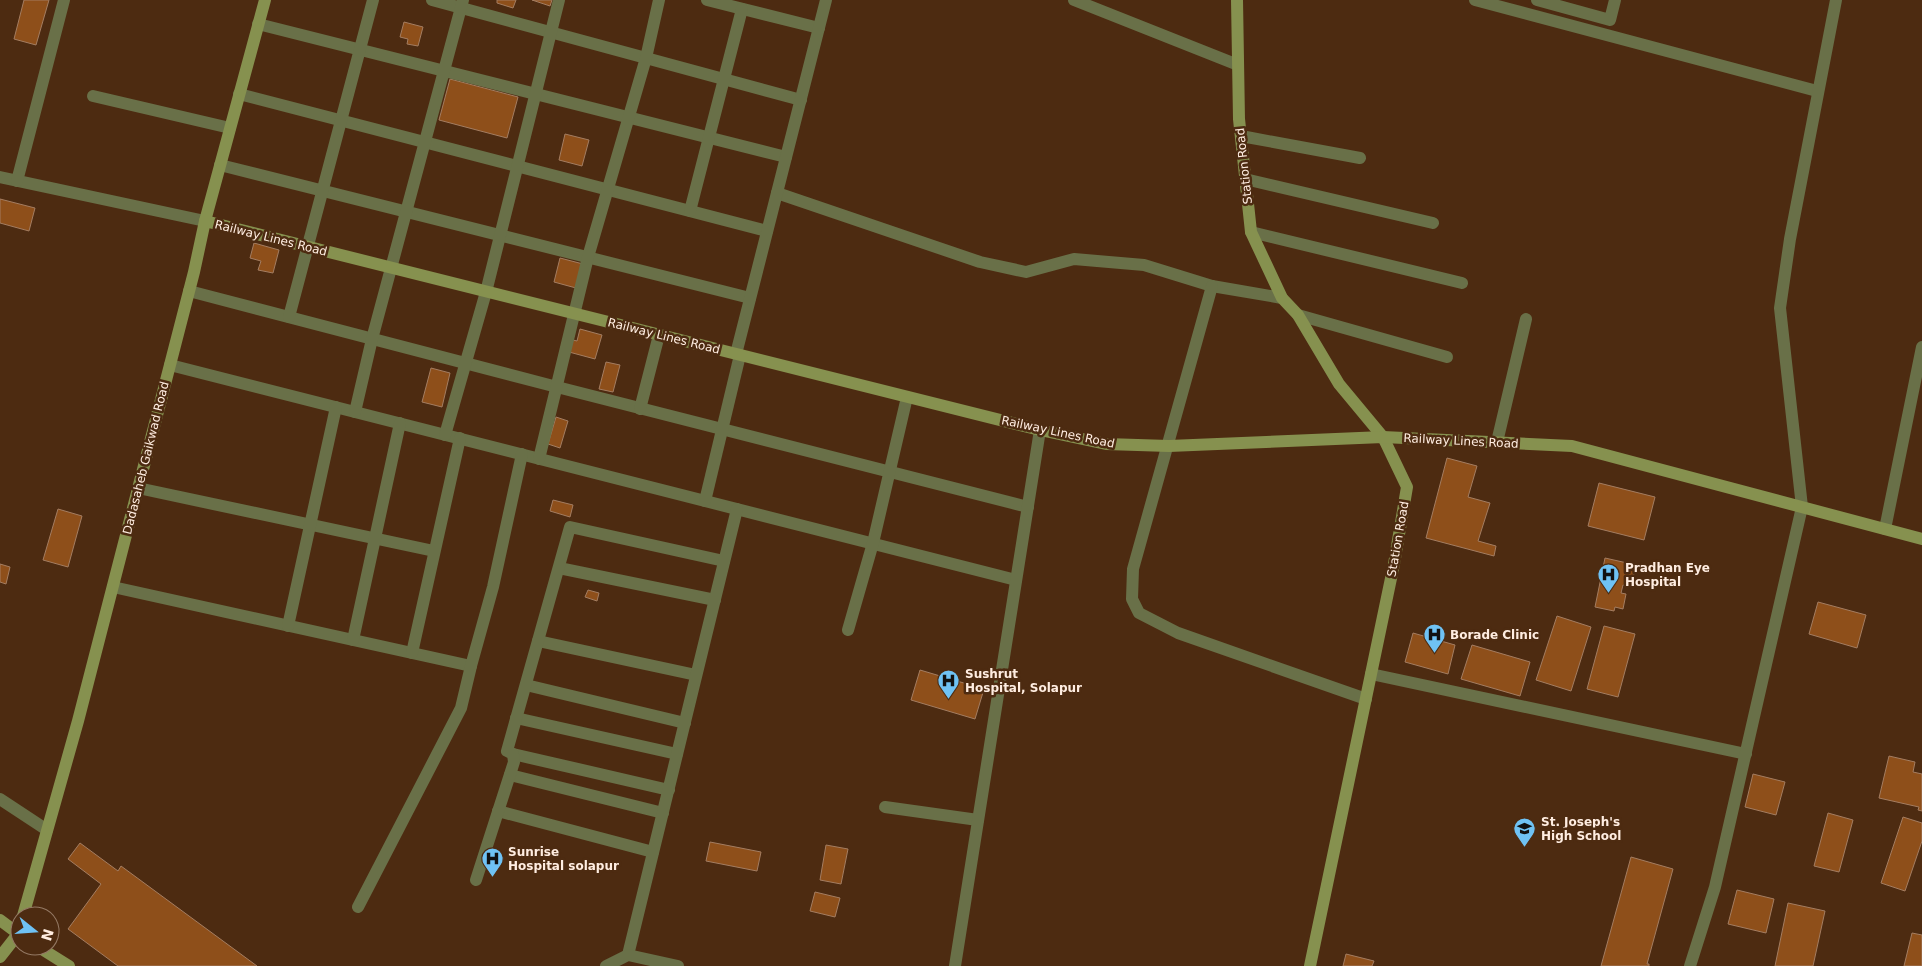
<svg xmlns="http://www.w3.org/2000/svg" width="1922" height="966" font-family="'DejaVu Sans',sans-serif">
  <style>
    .building { fill: #8e4f1a; stroke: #a47d61 }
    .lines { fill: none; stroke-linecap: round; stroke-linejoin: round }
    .street { stroke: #697048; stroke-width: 12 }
    .secondary { stroke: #86914f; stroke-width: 12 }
    .labels { text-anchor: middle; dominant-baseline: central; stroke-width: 5; stroke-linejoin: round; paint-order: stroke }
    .street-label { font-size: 12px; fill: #ffede1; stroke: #4d2b11 }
    .poi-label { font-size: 12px; font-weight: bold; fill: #ffede1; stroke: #4d2b11; text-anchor: start }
  </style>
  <rect width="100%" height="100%" fill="#4d2b11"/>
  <g class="building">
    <polygon points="24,0 49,0 36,45 14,39"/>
    <polygon points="497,0 516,0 513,8 497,3"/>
    <polygon points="532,0 552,0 550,6"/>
    <polygon points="404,22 423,27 418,46 407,44 408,39 400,37"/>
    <polygon points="450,79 518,97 507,138 439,120"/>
    <polygon points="565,134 589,140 582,166 559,160"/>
    <polygon points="0,199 35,208 29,231 0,223"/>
    <polygon points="254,243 279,250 273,273 258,270 261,261 250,258"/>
    <polygon points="560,258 583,264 576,288 554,282"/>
    <polygon points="580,329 602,335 595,359 569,352 573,340 577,341"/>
    <polygon points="606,362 620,365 613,392 599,389"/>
    <polygon points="431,368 450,373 442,407 422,402"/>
    <polygon points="556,417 568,421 560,448 548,444"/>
    <polygon points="1447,458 1477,466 1468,497 1490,503 1478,541 1496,546 1494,556 1426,538"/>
    <polygon points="1599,483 1655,497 1644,540 1588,526"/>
    <polygon points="553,500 573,505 570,517 550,511"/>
    <polygon points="58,509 82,516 68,567 43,560"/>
    <polygon points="1605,558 1636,565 1631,587 1623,585 1621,593 1626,594 1623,609 1615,607 1614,611 1595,607"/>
    <polygon points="0,564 10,567 6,584 0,582"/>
    <polygon points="588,590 599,593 597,601 585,597"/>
    <polygon points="1818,602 1866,615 1857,648 1809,634"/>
    <polygon points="1557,616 1591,627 1571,691 1536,680"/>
    <polygon points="1604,626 1635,634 1618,697 1587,689"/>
    <polygon points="1413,633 1455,645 1448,674 1405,662"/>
    <polygon points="1472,645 1530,662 1520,696 1461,679"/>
    <polygon points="920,670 984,689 975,719 911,700"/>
    <polygon points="1889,756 1915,762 1913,772 1922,774 1922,811 1918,810 1919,807 1879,798"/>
    <polygon points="1753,774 1785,782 1776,815 1745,807"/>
    <polygon points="1828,813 1853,820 1839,872 1814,866"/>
    <polygon points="1903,817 1922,823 1922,841 1905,891 1881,883"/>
    <polygon points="710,842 761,852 757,871 706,861"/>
    <polygon points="80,843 118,871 121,866 257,966 118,966 68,929 101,884 68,859"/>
    <polygon points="826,845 848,849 841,884 820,880"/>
    <polygon points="1631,857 1673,869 1647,964 1649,964 1649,966 1601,966"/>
    <polygon points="1737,890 1774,899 1766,933 1728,924"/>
    <polygon points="815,892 840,898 835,917 810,911"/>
    <polygon points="1788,903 1825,911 1813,966 1775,966"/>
    <polygon points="1912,933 1922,935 1922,966 1904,966"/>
    <polygon points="1346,954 1374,961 1372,966 1343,966"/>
  </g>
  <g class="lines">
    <g class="street">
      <polyline points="432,0 801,100"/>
      <polyline points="707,0 819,28"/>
      <polyline points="1074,0 1238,65"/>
      <polyline points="1475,0 1817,91"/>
      <polyline points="1537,0 1610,20 1615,0"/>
      <polyline points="258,24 786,157"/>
      <polyline points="239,94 767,231"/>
      <polyline points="93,96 230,128"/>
      <polyline points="1241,136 1360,158"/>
      <polyline points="220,165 750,298"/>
      <polyline points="0,177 205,221"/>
      <polyline points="1245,179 1433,223"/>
      <polyline points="17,181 64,0"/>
      <polyline points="777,193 980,262 1026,272 1074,259 1144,265 1212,286 1282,298"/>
      <polyline points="690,211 742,9"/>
      <polyline points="1251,232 1462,283"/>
      <polyline points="1212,286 1133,569 1132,599 1139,613 1178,633 1366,699"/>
      <polyline points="189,291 557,387 1028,507"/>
      <polyline points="1298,315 1447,357"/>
      <polyline points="289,317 373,0"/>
      <polyline points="736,354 826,0"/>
      <polyline points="170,365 1016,580"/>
      <polyline points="640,409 659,335"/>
      <polyline points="355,412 372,339 463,0"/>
      <polyline points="445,435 486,292 559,0"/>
      <polyline points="1497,442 1526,319"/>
      <polyline points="539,459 588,257 646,58 659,0"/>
      <polyline points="138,488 434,551"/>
      <polyline points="705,501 740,355"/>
      <polyline points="1885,529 1922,347"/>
      <polyline points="559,568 715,600"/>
      <polyline points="113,587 471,666"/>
      <polyline points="288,626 336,407"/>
      <polyline points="848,630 873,543 907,397"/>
      <polyline points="353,640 400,423"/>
      <polyline points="538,641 696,675"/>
      <polyline points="412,653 460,438"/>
      <polyline points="1371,674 1746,754"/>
      <polyline points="526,685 685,723"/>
      <polyline points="516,718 677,754"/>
      <polyline points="513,754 669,790"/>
      <polyline points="510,775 663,813"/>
      <polyline points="0,799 47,830"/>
      <polyline points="885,807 978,820"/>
      <polyline points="498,811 653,852"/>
      <polyline points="476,880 514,762 513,754 507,751 570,527 724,561"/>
      <polyline points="358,907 461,708 471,666 493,587 522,454"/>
      <polyline points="628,955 737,509"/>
      <polyline points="606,966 628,955 678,966"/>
      <polyline points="955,966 1040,430"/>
      <polyline points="1690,966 1715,887 1802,507 1780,308 1790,239 1836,0"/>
    </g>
    <g class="secondary">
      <polyline points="1237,0 1239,119 1251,232 1282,298 1298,315 1339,384 1383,437 1407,487 1394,564 1310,966"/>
      <polyline points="205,221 1040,430 1106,444 1169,446 1383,437 1572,446 1922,539"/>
      <polyline points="23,916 78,721 194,272 205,221 265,0"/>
      <polyline points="0,920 20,935"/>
      <polyline points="37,946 69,966"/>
      <polyline points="0,957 18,934 20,927"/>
    </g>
  </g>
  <defs>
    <symbol id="hospital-pin" viewBox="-11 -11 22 30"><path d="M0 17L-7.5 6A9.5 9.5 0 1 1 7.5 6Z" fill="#6fc2f4" stroke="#4d2b11"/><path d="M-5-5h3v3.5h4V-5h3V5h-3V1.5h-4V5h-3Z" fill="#111"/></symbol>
    <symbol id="school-pin" viewBox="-11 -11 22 30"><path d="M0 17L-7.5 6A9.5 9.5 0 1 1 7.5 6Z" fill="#6fc2f4" stroke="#4d2b11"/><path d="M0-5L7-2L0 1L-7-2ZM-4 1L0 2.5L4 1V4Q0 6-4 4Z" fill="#111"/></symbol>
  </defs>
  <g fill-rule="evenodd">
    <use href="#hospital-pin" x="1596" y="562" width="25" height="34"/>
    <use href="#hospital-pin" x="1422" y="622" width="25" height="34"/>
    <use href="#hospital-pin" x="936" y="668" width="25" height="34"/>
    <use href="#school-pin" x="1512" y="816" width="25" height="34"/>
    <use href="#hospital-pin" x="480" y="846" width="25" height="34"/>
  </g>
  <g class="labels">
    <g class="street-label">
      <text transform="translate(1244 166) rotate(-96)">Station Road</text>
      <text transform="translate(271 238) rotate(14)">Railway Lines Road</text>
      <text transform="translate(664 336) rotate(14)">Railway Lines Road</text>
      <text transform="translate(1058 432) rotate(12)">Railway Lines Road</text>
      <text transform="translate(1461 441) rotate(3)">Railway Lines Road</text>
      <text transform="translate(146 458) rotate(-76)">Dadasaheb Gaikwad Road</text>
      <text transform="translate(1398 539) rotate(-80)">Station Road</text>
    </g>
    <g class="poi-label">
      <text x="1625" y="568">Pradhan Eye<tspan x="1625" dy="14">Hospital</tspan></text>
      <text x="1450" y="635">Borade Clinic</text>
      <text x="965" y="674">Sushrut<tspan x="965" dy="14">Hospital, Solapur</tspan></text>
      <text x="1541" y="822">St. Joseph's<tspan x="1541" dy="14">High School</tspan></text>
      <text x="508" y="852">Sunrise<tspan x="508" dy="14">Hospital solapur</tspan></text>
    </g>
  </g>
  <g transform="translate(35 931) rotate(107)"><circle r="24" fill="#4d2b11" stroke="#947964"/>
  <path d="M0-4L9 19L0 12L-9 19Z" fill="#6fc2f4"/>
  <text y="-8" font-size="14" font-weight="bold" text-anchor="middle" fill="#ffede1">N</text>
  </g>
</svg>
